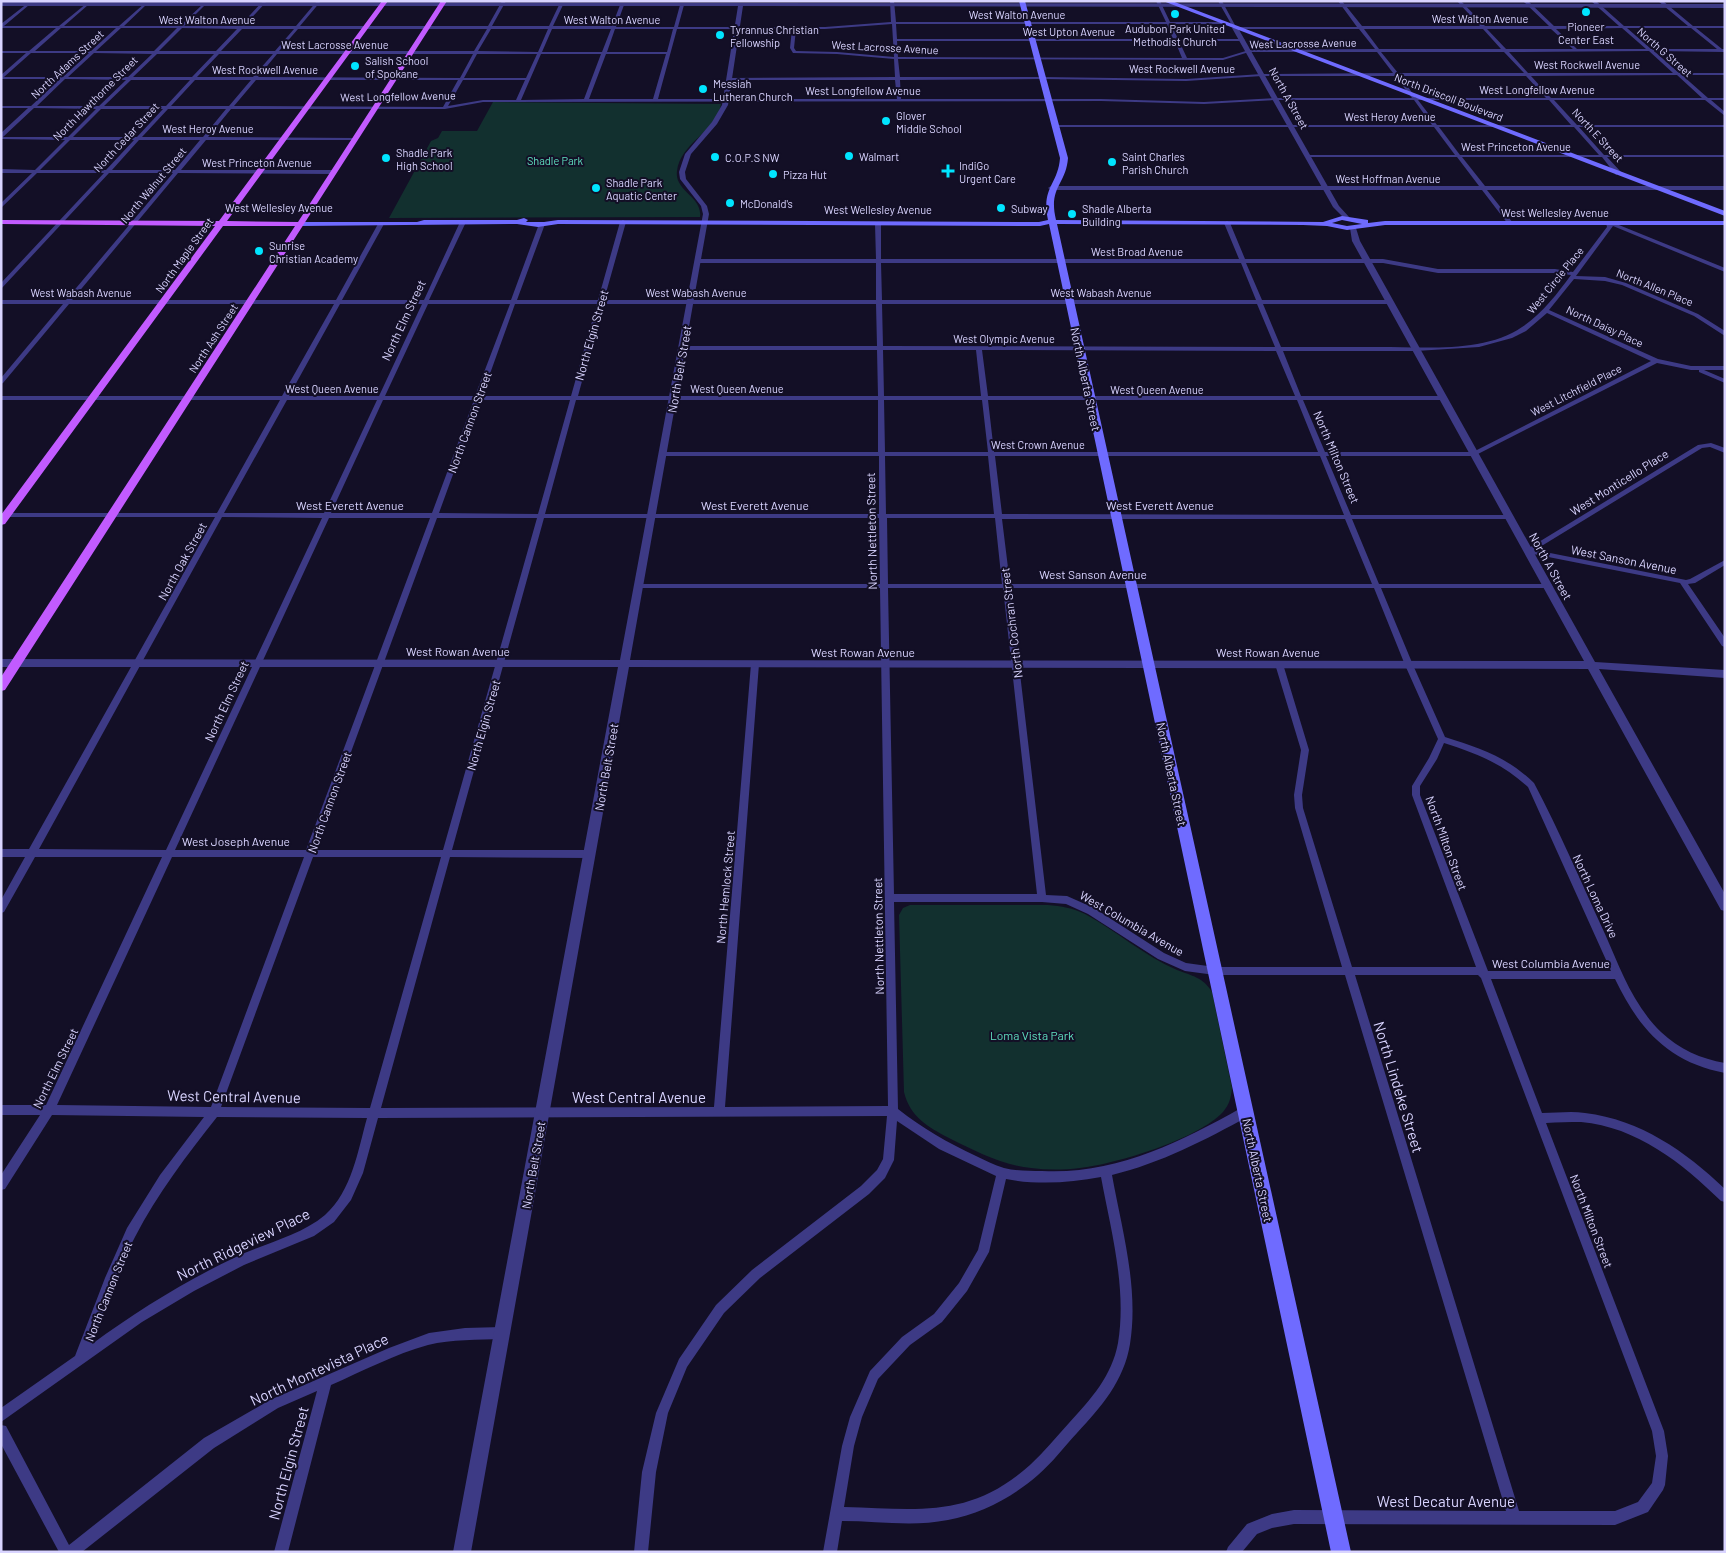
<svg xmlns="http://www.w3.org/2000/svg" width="1726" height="1553" font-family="Barlow,sans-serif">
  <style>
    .green { fill: #12302f }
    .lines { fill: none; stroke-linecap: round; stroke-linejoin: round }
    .minor { fill: #3d3a85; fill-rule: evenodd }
    .tertiary { fill: #3d3a85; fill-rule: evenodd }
    .secondary { fill: #6f6bff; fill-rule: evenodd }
    .primary { fill: #c25bff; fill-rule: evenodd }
    .poi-dot { fill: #00e5ff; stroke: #130f26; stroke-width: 2 }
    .labels { text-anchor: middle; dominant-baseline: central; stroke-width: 4; stroke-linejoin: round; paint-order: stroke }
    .far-street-label { font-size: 11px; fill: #d9d4ff; stroke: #130f26 }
    .far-poi-label { font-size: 11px; fill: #d9d4ff; stroke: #130f26; text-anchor: start }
    .far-park-label { font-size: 11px; fill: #5fe0c0; stroke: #130f26 }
    .street-label { font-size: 12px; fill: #d9d4ff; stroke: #130f26 }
    .park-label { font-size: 12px; fill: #5fe0c0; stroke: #130f26 }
    .near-street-label { font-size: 15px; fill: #d9d4ff; stroke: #130f26 }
  </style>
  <rect width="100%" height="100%" fill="#130f26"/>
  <g class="green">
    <path d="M493,102l228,2c-4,27 -41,39 -44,67 -3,20 26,26 23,46l-311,1 42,-77 7,-3 4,-7h35z"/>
    <path d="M910,905h138c13,1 25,3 37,9 32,17 59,42 92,56 15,6 26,7 35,22l20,96c-1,10 -3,17 -9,24 -25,27 -107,52 -143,56 -17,2 -33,2 -49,0 -29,-3 -56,-17 -82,-30 -21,-11 -39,-21 -45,-46l-5,-177 4,-7z"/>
  </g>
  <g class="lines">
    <g class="minor">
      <path d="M263,1h4l-23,25h52l21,-25h4l-21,25h188l14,-25h4l-14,25h57l10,-21 2,-1 2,1 -10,21h59l8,-21 2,-1 2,1 -8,22h58l6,-22 2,-1 2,1 -6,22h147l66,-5 -1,-21h4l2,21h270l-10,-21h4l10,21h53l2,1 -2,1h-52l7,15h65l2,1 -2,1h-64l8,17h36l26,-8 126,-1 -16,-20h-125l-16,-28h4l14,26h121l-19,-26h4l20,25h118l-23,-25h4l24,25h64l-26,-25h5l26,25h65l-28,-25h5l28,25h64l-30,-25h5l30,25h32v2h-29l26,21h3l-1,3 -70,-1 25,22h46v2h-43l26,23h17v2h-14l14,12v4l-20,-16h-151l23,25h148v2h-146l25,28h121v2h-118l14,15 -5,3 -14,-18h-140l23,29h240v4h-238l26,33 -3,2 -2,-1 -26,-34h-431l-3,-2 3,-2h428l-22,-29h-150l-2,-1 2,-1h148l-21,-28h-379l-2,-1 2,-1h377l-18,-25h-138l-72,4 -103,-3 -618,1 -38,7h-214l-23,28 147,1 2,1 -2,1h-149l-25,30h153l3,2 -3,2 -156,-1 -106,127h264l42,-76 3,-2 3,2 -42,76h82l36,-78 3,-2 3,2 -37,78h82l28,-76 3,-2 3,2 -28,76h81l22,-78 3,-2 3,2 -22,78h272v-37h-178l-3,-2 3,-2h178l-1,-35 3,-2 3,2v35h358l-15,-36 3,-2 3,2 15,36h138l55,10h117l18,3 34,-45 -1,-4 3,-2 116,47v4l-112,-46 -37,50 29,1 21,6 72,31 27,17v5l-31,-20 -72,-31 -17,-4 -31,-2 -25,31 109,49 33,7h34v4h-21l21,9v4l-26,-11v-2h-8l-34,-7 -183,93h-148l25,59h158l4,2 -4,2h-157l27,65h172l1,2 -1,2h-170l32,77 32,72c35,11 62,20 89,46 26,49 48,101 71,151 15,34 28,71 56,98 18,17 40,27 64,31v10c-57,-11 -86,-44 -110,-94h-124l51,134c15,0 29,-2 43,0 56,7 100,38 140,76v13l-4,-1c-39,-38 -84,-74 -140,-79 -12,0 -23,0 -35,1l118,308 4,25 -3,29 -2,5 -15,22 -33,13 -321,-1 -22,4 -15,6 -15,18h-16l2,-5 19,-23 25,-10 22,-4 212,1 -161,-536h-130l-30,-4 -27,-12 -70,-45 -22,-10 -24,-2h-148l4,207c24,19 50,34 78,47 9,4 18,9 28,12 12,3 25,3 38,3 72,4 137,-28 199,-63l4,-1 4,1 1,4 -1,4c-44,24 -88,47 -137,59 10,55 27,113 18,169 -6,37 -29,63 -53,89 -13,14 -25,30 -39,42 -25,22 -57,39 -90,45 -35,7 -71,1 -106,1l-5,31h-14l19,-106 8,-29 20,-46 32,-34 32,-23 25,-31 19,-33 18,-74 -57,-27 -42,-28 -3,39 -9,18 -16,16 -109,84 -36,35 -37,54 -19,46 -12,59 -8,80h-14l8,-80 14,-59 23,-54 37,-54 36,-35 109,-84 16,-16 6,-11 4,-43 -509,2 -15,55 -12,27 -17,22 -20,14 -70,29 -50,26 -52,31 -141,100v-14l74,-52 30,-78 22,-50 33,-53 44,-58 -152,-2 -47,74 -4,1v-15l39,-60h-39v-10h45l116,-248h-127l-31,55 -3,1v-13l24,-43h-24v-8h28l186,-332h-213l-1,-4h216l63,-113h-279v-4h281l52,-92h-265l-66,79 -2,1v-6l62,-74h-62v-4h65l107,-127h-64l-108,116v-6l103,-110h-67l-36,35v-5l31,-30h-31v-4l34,1 30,-30 -64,-1v-6l27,-25h-27v-2h30l29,-27h-59v-4l25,-22h-25v-2h28l27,-23h-55v-4l27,-21 1,2 -25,21h55l28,-23 1,2 -24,21h55l26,-23 1,2 -22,21h56l23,-22 1,2 -20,20h56zM892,24l2,33 -57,-5 -41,-1 -2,-3 2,-19h29zM896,24h271l6,15h-276zM61,28h55l-25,23h-56zM121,28h56l-23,23h-58zM182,28l55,1 -21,22h-57zM1622,28l24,21h-69l-21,-20zM1627,28h64l26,21h-66zM242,29h52l-19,22h-54zM298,29h189l-13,22h-195zM491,29h57l-10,23 -60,-1zM552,29h59l-9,23h-60zM615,29h58l-6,23h-60zM677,29h115l-2,19 3,5 44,1 57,5 1,18 -165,1 -2,1 2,1h165l2,19h-239zM1364,29h119l18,20h-122zM1487,29h64l22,20h-67zM897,41h278l7,17 -284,-1zM1649,51l24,22h-145l-19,-21zM1249,52h128l16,21 -131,1 -76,5 -143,-2h-143l-2,-18 325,1zM1381,52h123l20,21h-126zM31,53h58l-26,24h-59zM94,53l58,1 -24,23h-60zM157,54h57l-22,23h-59zM219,54h54l-20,23h-56zM277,54h196l-13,24 -202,-1zM477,54h60l-11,24h-62zM541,54h60l-17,45 -63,1zM606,54h60l-13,45h-64zM1677,75l25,23h-151l-20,-22zM1262,76h133l17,22h-136l-72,4 -103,-3h-200l-1,-19 143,-1 143,2zM1400,76h126l20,22h-130zM65,79l61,1 -27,26h-62zM131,80h59l-24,26h-62zM195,80h56l-22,26h-58zM256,80h202l-15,27 -209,-1zM463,80h62l-9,20h-33l-35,6zM1418,100h131l22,25h-134zM34,108l62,1 -28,28h-65zM101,109h62l-26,28h-64zM168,109h58l-23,28h-61zM1439,127h135l25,28h-139zM70,140h64l-28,30h-66zM139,140h61l-25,30h-63zM881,263h360l15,37h-374zM1246,263h137l55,10h117l16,2c-14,19 -29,39 -49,52 -37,26 -98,20 -142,20 -33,0 -66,0 -99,0l-18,-43h127l3,-2 -3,-2h-128zM340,304h82l-43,92h-90zM428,304h82l-35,92h-90zM515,304h82l-26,92h-89zM603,304h273l1,42h-195l-3,2 3,2h195l1,46h-300zM882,304h375l18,43 -392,-1zM1547,313l104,48 -178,91h-148l-22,-52h140l3,-2 -3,-2h-142l-18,-45h133l63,-4 33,-9 14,-7zM883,350h93l5,46h-97zM982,350l294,1 19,45h-307zM287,400h90l-53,113h-100zM383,400h91l-42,113h-101zM480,400h90l-32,114 -99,-1zM576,400h302v52h-215l-3,2 3,2h216v58h-334zM884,400h98l6,52h-103zM988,400h309l21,52h-324zM885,456h103l6,58h-108zM995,456h325l24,59 -342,-1zM222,517l100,1 -156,332 -127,-1zM329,518h101l-124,332h-131zM437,518h100l-94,332h-128zM544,518h335l1,66h-242l-4,2 4,2h242l8,518 -163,1 34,-443 -4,-3 -4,3 -37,443 -333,1 69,-251 140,1 3,-1 2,-3 -2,-3 -3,-1h-138zM887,518h108l7,66h-114zM1002,519h343l27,65h-362zM888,588h115l34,306h-143zM1010,588h364l31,77 33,74 -9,19 -17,28v9l64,172h-124l-49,-159 -1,-13 7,-45 -26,-86 -4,-3 -4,3 26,86 -7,45 1,13 47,159h-127l-29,-4 -22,-10 -70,-45 -27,-12 -21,-1zM1444,743c32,10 59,21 84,44l83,184h-123l-68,-176v-9l17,-27zM172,857h132l-93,250 -154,-2zM313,857h128l-71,251 -149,-1zM1355,975h123l3,3 171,453 4,25 -4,27 -14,19 -23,9h-96zM217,1117l150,1c-9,32 -15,73 -42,97 -25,21 -60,28 -89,42 -51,24 -99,54 -144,87 13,-36 25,-73 43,-107 22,-43 52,-82 82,-120zM1101,1177c10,54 26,111 17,166 -6,33 -27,56 -49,80 -13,14 -25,29 -39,42 -60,54 -112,44 -186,42l10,-61 8,-29 16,-38 32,-34 32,-23 25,-31 22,-39 17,-73c31,6 64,4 95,-2z"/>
      <polygon points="1711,443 1725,448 1725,453 1710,447 1702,448 1535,550 1686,580 1690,579 1725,560 1725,565 1695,583 1688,584 1725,638 1725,647 1722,646 1680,583 1528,553 1524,551 1698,445"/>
      <path d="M502,1327l4,2 2,4 -2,4 -4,2c-24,1 -50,0 -74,6 -33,9 -65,26 -97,40l-43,167h-14l43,-161 -39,17 -64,40 -132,104h-23l-58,-108v-19l5,1 63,119 135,-107 66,-38 119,-52 40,-15 36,-5z"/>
    </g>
    <g class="tertiary">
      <polygon points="1,2 1725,4 1725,8 743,6 728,105 717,124 691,154 685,172 686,179 707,206 709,214 630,660 1584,661 1352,241 1350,228 1353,226 1356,228 1360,241 1595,662 1725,670 1725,678 1599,669 1725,894 1725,911 1721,910 1588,669 629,667 471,1552 453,1552 618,667 1,667 1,659 620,660 703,214 701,206 680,179 679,172 685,154 712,122 722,105 738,6 1,6"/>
      <polygon points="1235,26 1238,28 1339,206 1350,218 1350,220 1346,220 1333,207 1232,28"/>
    </g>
    <g class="secondary">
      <path d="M1019,1h6l43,157c-2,27 -20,29 -12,62l267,2 19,-6 26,4v3l17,-2h340v4h-340l-38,5 -20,-4 -24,-1 -246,-1 294,1328h-20l-282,-1328 -9,2 -482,-2 -20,3 -21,-3 -216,2 -4,-2 4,-2h116l7,-2h93l7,-2 4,2 -2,2h18l14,-2 481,2 9,-2c-7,-33 10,-35 12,-62zM1342,220l20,4 -15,2 -15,-3z"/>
      <polygon points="1163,1 1172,1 1725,211 1725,216"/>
    </g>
    <polygon class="primary" points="382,1 388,1 227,221 298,222 441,1 447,1 5,690 1,691 1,677 295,226 223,226 5,524 1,525 1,515 215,226 1,224 1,220 219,221"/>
  </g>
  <g class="poi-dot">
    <circle cx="1586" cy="12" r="5"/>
    <circle cx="1175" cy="14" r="5"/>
    <circle cx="720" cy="35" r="5"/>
    <circle cx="355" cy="66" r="5"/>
    <circle cx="703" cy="89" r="5"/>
    <circle cx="886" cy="121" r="5"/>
    <circle cx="849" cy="156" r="5"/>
    <circle cx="715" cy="157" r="5"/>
    <circle cx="386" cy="158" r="5"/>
    <circle cx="1112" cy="162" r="5"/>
    <path d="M945.5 163.5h5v5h5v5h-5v5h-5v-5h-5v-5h5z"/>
    <circle cx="773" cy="174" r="5"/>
    <circle cx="596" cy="188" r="5"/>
    <circle cx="730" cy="203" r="5"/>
    <circle cx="1001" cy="208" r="5"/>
    <circle cx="1072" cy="214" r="5"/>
    <circle cx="259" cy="251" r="5"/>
  </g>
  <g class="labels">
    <g class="far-street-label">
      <text x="1017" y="14">West Walton Avenue</text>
      <text x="1480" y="18">West Walton Avenue</text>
      <text x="207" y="19">West Walton Avenue</text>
      <text x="612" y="19">West Walton Avenue</text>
      <text x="1069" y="31">West Upton Avenue</text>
      <text transform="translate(1303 43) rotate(-1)">West Lacrosse Avenue</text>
      <text x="335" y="44">West Lacrosse Avenue</text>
      <text transform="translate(885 47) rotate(3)">West Lacrosse Avenue</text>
      <text transform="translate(1665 52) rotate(41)">North G Street</text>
      <text transform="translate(67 64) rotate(-43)">North Adams Street</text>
      <text x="1587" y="64">West Rockwell Avenue</text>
      <text x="1182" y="68">West Rockwell Avenue</text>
      <text x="265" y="69">West Rockwell Avenue</text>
      <text x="1537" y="89">West Longfellow Avenue</text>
      <text x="863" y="90">West Longfellow Avenue</text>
      <text transform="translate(398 96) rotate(-1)">West Longfellow Avenue</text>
      <text transform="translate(1449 97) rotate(21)">North Driscoll Boulevard</text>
      <text transform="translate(95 98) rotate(-45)">North Hawthorne Street</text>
      <text transform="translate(1289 98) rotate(61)">North A Street</text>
      <text x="1390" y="116">West Heroy Avenue</text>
      <text x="208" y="128">West Heroy Avenue</text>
      <text transform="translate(1598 135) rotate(47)">North E Street</text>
      <text transform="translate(126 137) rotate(-47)">North Cedar Street</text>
      <text x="1516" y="146">West Princeton Avenue</text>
      <text x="257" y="162">West Princeton Avenue</text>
      <text x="1388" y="178">West Hoffman Avenue</text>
      <text transform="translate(153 185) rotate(-50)">North Walnut Street</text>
      <text x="279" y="207">West Wellesley Avenue</text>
      <text x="878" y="209">West Wellesley Avenue</text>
      <text x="1555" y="212">West Wellesley Avenue</text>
      <text x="1137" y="251">West Broad Avenue</text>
      <text transform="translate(184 255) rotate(-54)">North Maple Street</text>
      <text transform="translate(1555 280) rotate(-51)">West Circle Place</text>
      <text transform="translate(1655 287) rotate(22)">North Allen Place</text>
      <text x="81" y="292">West Wabash Avenue</text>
      <text x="696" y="292">West Wabash Avenue</text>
      <text x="1101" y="292">West Wabash Avenue</text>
      <text transform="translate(1605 326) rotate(25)">North Daisy Place</text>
      <text transform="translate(213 338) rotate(-57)">North Ash Street</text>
      <text x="1004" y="338">West Olympic Avenue</text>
      <text x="332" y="388">West Queen Avenue</text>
      <text x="737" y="388">West Queen Avenue</text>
      <text x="1157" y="389">West Queen Avenue</text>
      <text transform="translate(1576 390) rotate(-27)">West Litchfield Place</text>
      <text x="1038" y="444">West Crown Avenue</text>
    </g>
    <g class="far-poi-label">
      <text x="1586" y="26" text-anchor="middle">Pioneer<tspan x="1586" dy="13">Center East</tspan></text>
      <text x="1175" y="28" text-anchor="middle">Audubon Park United<tspan x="1175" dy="13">Methodist Church</tspan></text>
      <text x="730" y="29">Tyrannus Christian<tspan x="730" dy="13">Fellowship</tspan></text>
      <text x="365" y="60">Salish School<tspan x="365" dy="13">of Spokane</tspan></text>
      <text x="713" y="83">Messiah<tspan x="713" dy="13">Lutheran Church</tspan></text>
      <text x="896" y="115">Glover<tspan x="896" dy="13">Middle School</tspan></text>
      <text x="396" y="152">Shadle Park<tspan x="396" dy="13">High School</tspan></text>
      <text x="859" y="156">Walmart</text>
      <text x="1122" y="156">Saint Charles<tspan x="1122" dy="13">Parish Church</tspan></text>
      <text x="725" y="157">C.O.P.S NW</text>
      <text x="959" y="165">IndiGo<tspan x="959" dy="13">Urgent Care</tspan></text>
      <text x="783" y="174">Pizza Hut</text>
      <text x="606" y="182">Shadle Park<tspan x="606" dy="13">Aquatic Center</tspan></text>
      <text x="740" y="203">McDonald's</text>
      <text x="1011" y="208">Subway</text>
      <text x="1082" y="208">Shadle Alberta<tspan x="1082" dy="13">Building</tspan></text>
      <text x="269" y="245">Sunrise<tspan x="269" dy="13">Christian Academy</tspan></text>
    </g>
    <g class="far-park-label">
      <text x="555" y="160">Shadle Park</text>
    </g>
    <g class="street-label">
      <text transform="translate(403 320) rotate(-65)">North Elm Street</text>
      <text transform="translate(591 335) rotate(-74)">North Elgin Street</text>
      <text transform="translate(679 369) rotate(-80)">North Belt Street</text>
      <text transform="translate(1086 379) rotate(78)">North Alberta Street</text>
      <text transform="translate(469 422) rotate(-70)">North Cannon Street</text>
      <text transform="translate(1337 457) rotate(67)">North Milton Street</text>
      <text transform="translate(1619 482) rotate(-32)">West Monticello Place</text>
      <text x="350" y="505">West Everett Avenue</text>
      <text x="755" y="505">West Everett Avenue</text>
      <text x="1160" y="505">West Everett Avenue</text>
      <text transform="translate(871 531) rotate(-91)">North Nettleton Street</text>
      <text transform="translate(1624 559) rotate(11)">West Sanson Avenue</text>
      <text transform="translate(182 561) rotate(-61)">North Oak Street</text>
      <text transform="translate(1551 566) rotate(61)">North A Street</text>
      <text x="1093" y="574">West Sanson Avenue</text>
      <text transform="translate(1011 623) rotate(-97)">North Cochran Street</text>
      <text x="458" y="651">West Rowan Avenue</text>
      <text x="863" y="652">West Rowan Avenue</text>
      <text x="1268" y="652">West Rowan Avenue</text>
      <text transform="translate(226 701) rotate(-65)">North Elm Street</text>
      <text transform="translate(483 725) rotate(-74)">North Elgin Street</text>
      <text transform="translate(606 767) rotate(-80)">North Belt Street</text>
      <text transform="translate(1172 774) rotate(78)">North Alberta Street</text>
      <text transform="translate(329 802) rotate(-70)">North Cannon Street</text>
      <text x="236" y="841">West Joseph Avenue</text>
      <text transform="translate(1447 843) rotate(70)">North Milton Street</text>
      <text transform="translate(725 887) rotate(-85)">North Hemlock Street</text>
      <text transform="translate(1596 896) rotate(65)">North Loma Drive</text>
      <text transform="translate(1132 923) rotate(30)">West Columbia Avenue</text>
      <text transform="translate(878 936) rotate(-91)">North Nettleton Street</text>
      <text x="1551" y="963">West Columbia Avenue</text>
      <text transform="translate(55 1068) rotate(-64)">North Elm Street</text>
      <text transform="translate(533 1165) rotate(-80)">North Belt Street</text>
      <text transform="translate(1258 1170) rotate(78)">North Alberta Street</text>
      <text transform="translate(1592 1221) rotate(69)">North Milton Street</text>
      <text transform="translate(108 1291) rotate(-68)">North Cannon Street</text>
    </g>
    <g class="park-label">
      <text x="1032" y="1035">Loma Vista Park</text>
    </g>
    <g class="near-street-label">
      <text transform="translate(1399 1087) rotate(73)">North Lindeke Street</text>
      <text transform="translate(234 1096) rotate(1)">West Central Avenue</text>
      <text x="639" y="1097">West Central Avenue</text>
      <text transform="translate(243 1244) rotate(-26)">North Ridgeview Place</text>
      <text transform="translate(319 1369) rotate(-25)">North Montevista Place</text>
      <text transform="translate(288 1463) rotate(-75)">North Elgin Street</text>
      <text x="1446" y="1501">West Decatur Avenue</text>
    </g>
  </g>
  <rect width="1726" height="1553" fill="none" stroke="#d9d4ff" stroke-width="5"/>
</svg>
